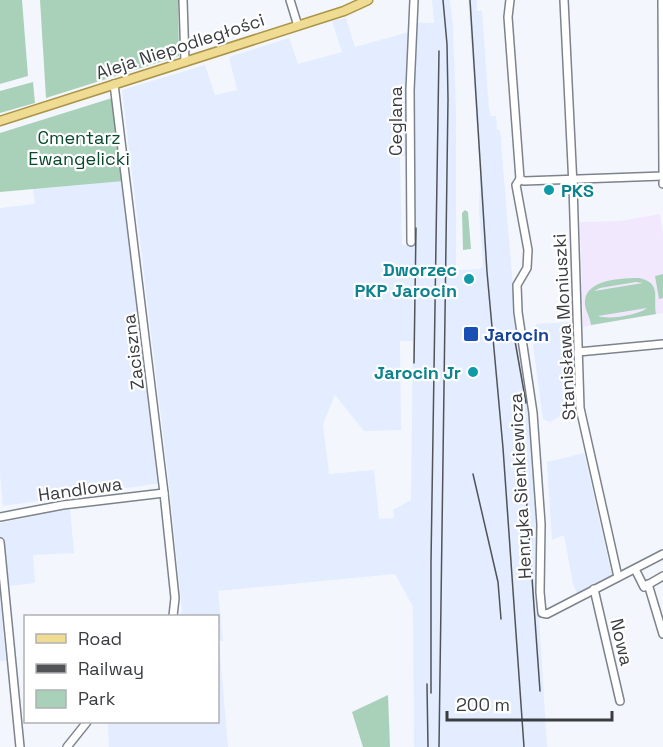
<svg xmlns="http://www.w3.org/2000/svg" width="663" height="747" font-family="'Space Grotesk',sans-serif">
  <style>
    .built { fill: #e3edff; fill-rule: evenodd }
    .education { fill: #f1e8fe }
    .green { fill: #a9d1b9; fill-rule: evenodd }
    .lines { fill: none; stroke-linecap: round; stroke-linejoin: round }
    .minor-casing { stroke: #7d838c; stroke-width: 10 }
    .major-casing { stroke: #aa9447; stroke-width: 11 }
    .minor { stroke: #fff; stroke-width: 7 }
    .major { stroke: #f0db93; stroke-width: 8 }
    .rail { stroke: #515357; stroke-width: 1.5 }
    .culture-dot { fill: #0f9aa8; stroke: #fff; stroke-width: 2 }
    .transit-dot { fill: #1a4fb4; stroke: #fff; stroke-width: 2 }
    .labels { text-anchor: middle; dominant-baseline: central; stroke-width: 4.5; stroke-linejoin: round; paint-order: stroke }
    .street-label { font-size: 18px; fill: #3a3c40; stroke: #fff }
    .park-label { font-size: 18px; fill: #09492e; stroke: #fff }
    .culture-label { font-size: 18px; font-weight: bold; fill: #0d838f; stroke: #fff; text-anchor: end }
    .transit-label { font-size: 18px; font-weight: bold; fill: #164399; stroke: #fff; text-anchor: start }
  </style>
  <rect width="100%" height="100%" fill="#f3f7fd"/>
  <g class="built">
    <path d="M432,0h18l3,27 3,86v157l24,-1 3,-3 -4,-56 1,-38 -12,-172h9v11h5l7,99 2,6h5l1,14h3l15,182 14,99 8,116v56l10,164h-133l-1,-140 -18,-33 -177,17 5,50h-4l9,106h-119l-1,-25h110v-106h-38l2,-5 -12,-119 -48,-402 83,-25 10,30 22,-5 -8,-33 60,-19 9,26 44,-12 -10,-31 14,-3 9,29 54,-15 1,-10 24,1zM400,156h12l3,89h-13zM400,341h13l-2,159 -18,10 1,8 -15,1 -5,-49 -45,4 -6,-50 12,-29 29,36 37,-1z"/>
    <polygon points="124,181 161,483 3,506 0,475 0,208 35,204 33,189"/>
    <polygon points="571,322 575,408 550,422 543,419 532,338 536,324"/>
    <polygon points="584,453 612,576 577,594 573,584 564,535 552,540 547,462"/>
    <polygon points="70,509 74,553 33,555 35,583 0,587 0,523"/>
    <polygon points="0,599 6,661 0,661"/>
  </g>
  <polygon class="education" points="660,214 663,234 663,313 583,327 580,222 620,221"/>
  <g class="green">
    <polygon points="0,0 22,0 28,76 0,84"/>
    <polygon points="40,0 178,0 179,56 46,98"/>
    <polygon points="33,82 35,103 0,113 0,91"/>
    <polygon points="112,98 124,181 0,192 0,133"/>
    <polygon points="465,210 468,212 471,249 463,250 462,213"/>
    <polygon points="663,274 663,298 659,299 655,276"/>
    <path d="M639,278c23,5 14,19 17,36l-65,11c-1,-9 -7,-16 -6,-24 1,-22 38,-23 54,-23zM636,282l7,1 -49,8 6,-3zM647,308c-9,7 -37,12 -49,8z"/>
    <polygon points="388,695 390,747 363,747 352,712"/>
  </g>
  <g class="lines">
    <defs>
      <g id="minor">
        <polyline points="183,0 185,62"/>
        <polyline points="290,0 298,26"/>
        <polyline points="510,0 508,17 520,179 524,181 663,176"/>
        <polyline points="564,0 573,186 580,408 618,577"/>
        <polyline points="662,0 663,171"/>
        <polyline points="114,84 164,493 175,598 173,616"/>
        <polyline points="520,179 516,185 528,250 527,268 517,285 518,312 533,413 541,524 540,592 542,613 547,614 663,554"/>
        <polyline points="663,182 663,184"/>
        <polyline points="411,242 410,90 414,0"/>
        <polyline points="578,352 663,344"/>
        <polyline points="0,517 63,505 164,493"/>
        <polyline points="0,542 20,747"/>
        <polyline points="635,569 644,587 663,576"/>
        <polyline points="648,584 663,634"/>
        <polyline points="594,589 620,701"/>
        <polyline points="67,747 87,722"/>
      </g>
      <polyline id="major" points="0,121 344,11 368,0"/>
    </defs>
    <use href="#minor" class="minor-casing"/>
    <use href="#major" class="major-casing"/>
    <use href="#minor" class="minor"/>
    <use href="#major" class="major"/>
    <g class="rail">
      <polyline points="470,0 487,272 503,448 524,747"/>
      <polyline points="515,341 526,403"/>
      <polyline points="414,363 416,228"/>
      <polyline points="519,394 540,691"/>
      <polyline points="473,474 498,582 501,619"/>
      <polyline points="427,684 428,747"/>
      <polyline points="431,693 431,562 439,51"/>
      <polyline points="439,747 448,99 447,44 443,0"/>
    </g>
  </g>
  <g class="culture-dot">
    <circle cx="549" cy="190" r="6"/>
    <circle cx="469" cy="279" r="6"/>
    <circle cx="473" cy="372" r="6"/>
  </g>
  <rect class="transit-dot" x="463" y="326" width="16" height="16" rx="3"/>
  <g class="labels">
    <g class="street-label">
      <text transform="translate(180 46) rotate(-18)">Aleja Niepodległości</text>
      <text transform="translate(395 121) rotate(-90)">Ceglana</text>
      <text transform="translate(564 327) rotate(-93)">Stanisława Moniuszki</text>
      <text transform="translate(133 352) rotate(-97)">Zaciszna</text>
      <text transform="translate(520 486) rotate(-93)">Henryka Sienkiewicza</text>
      <text transform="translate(80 489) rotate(-8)">Handlowa</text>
      <text transform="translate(622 642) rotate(77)">Nowa</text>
    </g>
    <g class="park-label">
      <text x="79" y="137">Cmentarz<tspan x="79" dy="21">Ewangelicki</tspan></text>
    </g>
    <g class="culture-label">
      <text x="561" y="190" text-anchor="start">PKS</text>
      <text x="457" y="269">Dworzec<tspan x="457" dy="21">PKP Jarocin</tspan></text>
      <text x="461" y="372">Jarocin Jr</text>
    </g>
    <g class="transit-label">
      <text x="484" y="334">Jarocin</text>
    </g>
  </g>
  <rect x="24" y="615" width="195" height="108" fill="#ffffff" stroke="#b0b1b3" stroke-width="1.5"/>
  <rect x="36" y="634" width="30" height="9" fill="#f0db93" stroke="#b0b1b3" stroke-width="1.5"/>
  <text x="78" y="645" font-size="18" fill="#3a3c40">Road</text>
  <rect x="36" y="664" width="30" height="9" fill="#515357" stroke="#b0b1b3" stroke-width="1.5"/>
  <text x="78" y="675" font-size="18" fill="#3a3c40">Railway</text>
  <rect x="36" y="690" width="30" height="18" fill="#a9d1b9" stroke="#b0b1b3" stroke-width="1.5"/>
  <text x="78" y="705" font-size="18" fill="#3a3c40">Park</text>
  <path d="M447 711v9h165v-9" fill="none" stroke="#3a3c40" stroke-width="3"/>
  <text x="456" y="711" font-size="18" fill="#3a3c40" stroke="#ffffff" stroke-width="4.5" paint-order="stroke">200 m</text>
</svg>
